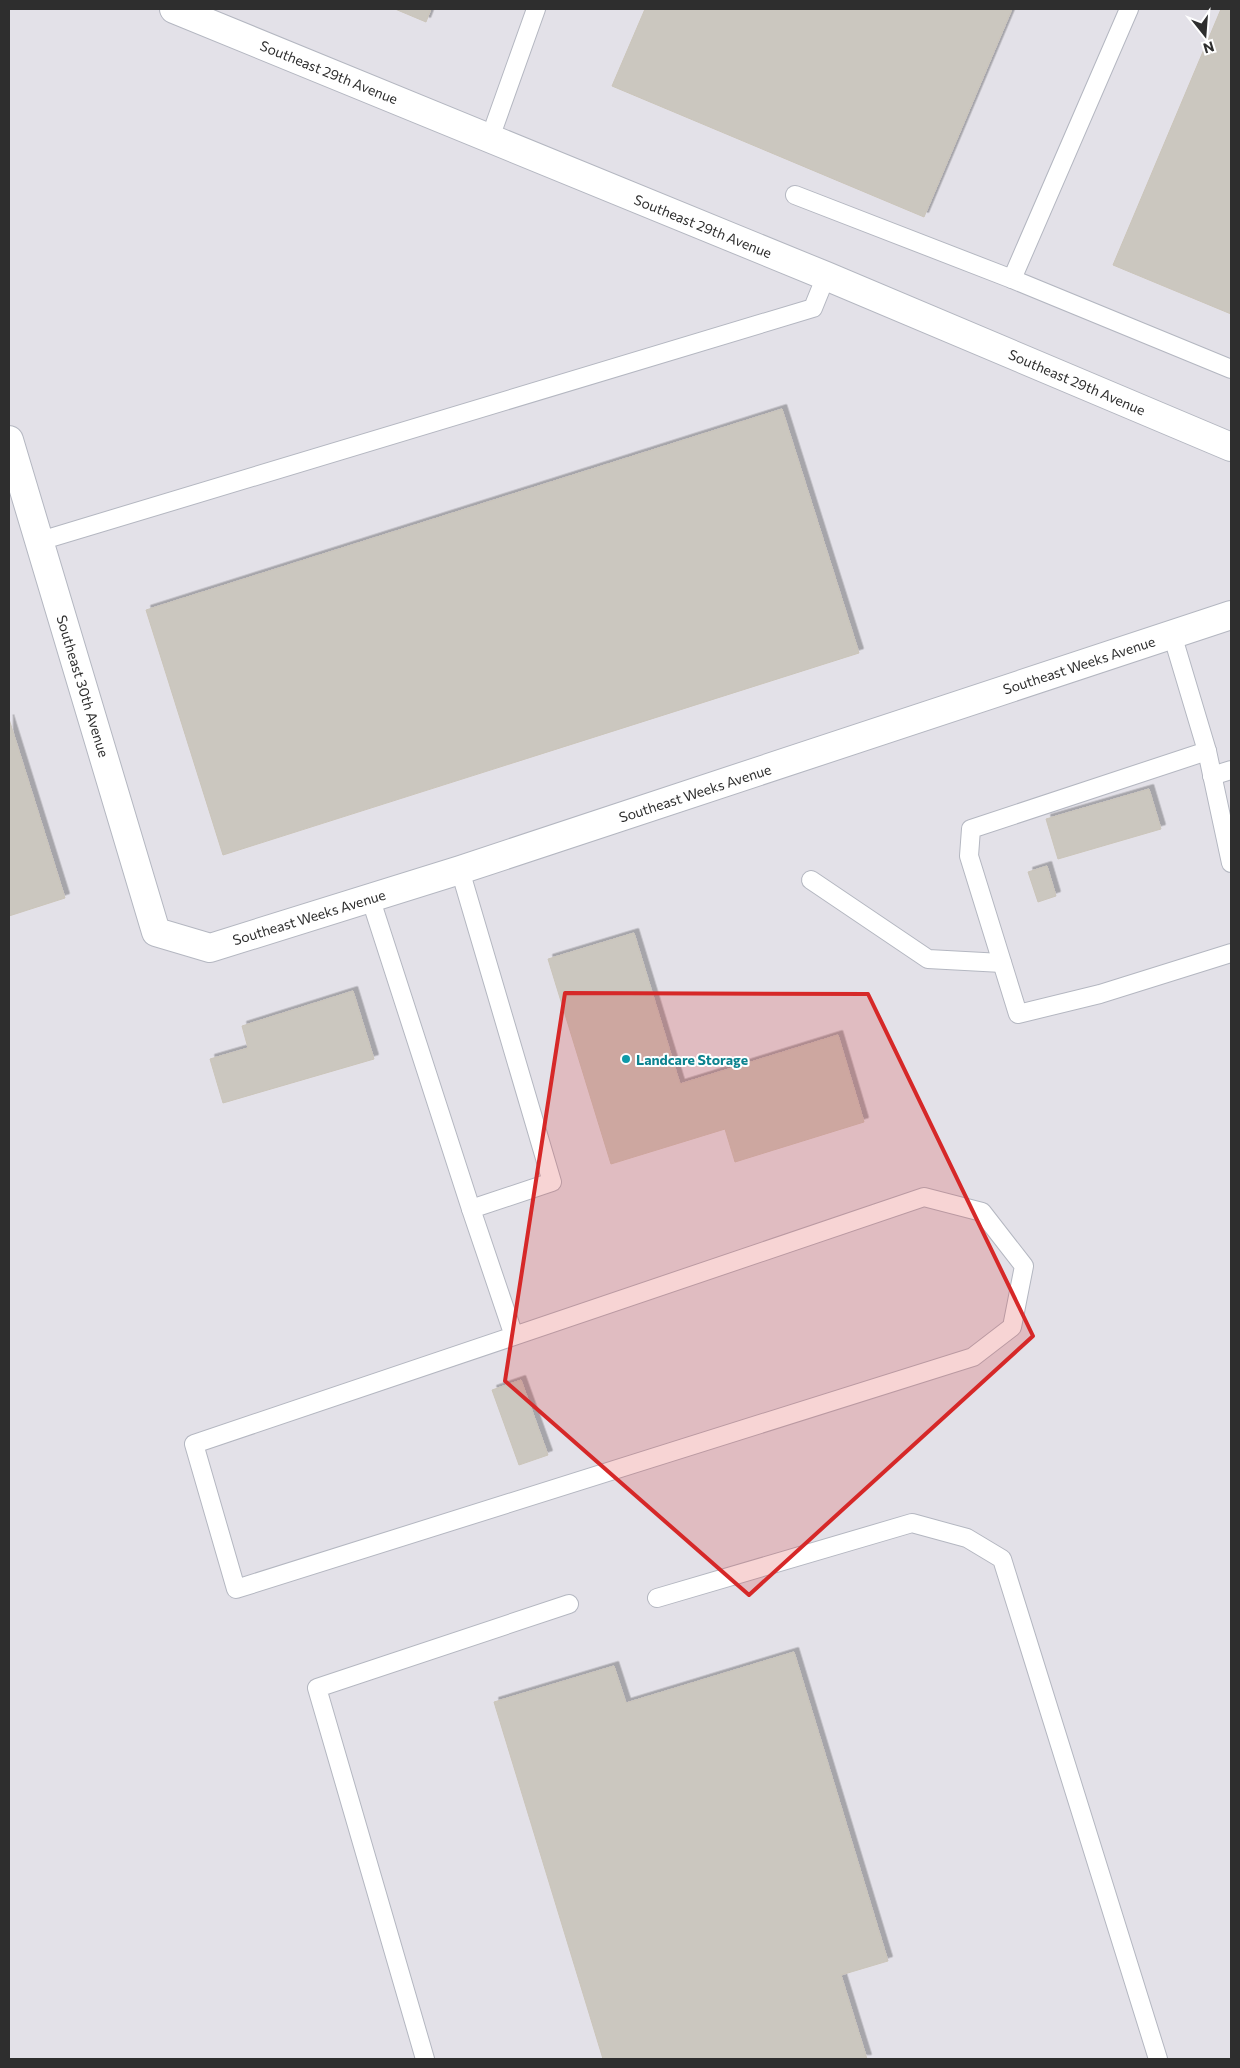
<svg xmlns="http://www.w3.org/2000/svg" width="1240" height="2068" font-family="Commissioner,sans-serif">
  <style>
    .industrial { fill: #e3e1e8 }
    .building { fill: #cbc7bf; stroke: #cbc5ba; filter: url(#shadow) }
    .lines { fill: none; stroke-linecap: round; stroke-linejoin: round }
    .service-casing { stroke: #b4b7c1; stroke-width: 20 }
    .minor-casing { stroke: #b4b7c1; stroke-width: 30 }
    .service { stroke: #fff; stroke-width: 18 }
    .minor { stroke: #fff; stroke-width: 28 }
    .marked { fill: #d62828; fill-opacity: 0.2; stroke: #d62828; stroke-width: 4; stroke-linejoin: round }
    .culture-dot { fill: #0f9aa8; stroke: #fff; stroke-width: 2 }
    .labels { text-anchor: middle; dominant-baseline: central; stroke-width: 4; stroke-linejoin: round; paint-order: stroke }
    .street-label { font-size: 14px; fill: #2e2e2e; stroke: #fff }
    .culture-label { font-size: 14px; font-weight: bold; fill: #0d838f; stroke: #fff; text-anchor: start }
  </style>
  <defs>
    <filter id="shadow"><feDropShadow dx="4.5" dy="-4.5" stdDeviation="0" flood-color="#0004"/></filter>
  </defs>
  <rect width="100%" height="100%" fill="#efe9e1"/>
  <rect class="industrial" x="9" y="9" width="1222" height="2050"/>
  <g class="building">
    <polygon points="395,9 431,9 426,22"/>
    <polygon points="645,9 1012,9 924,217 612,86"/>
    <polygon points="1221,9 1231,9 1231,314 1113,265"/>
    <polygon points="782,409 859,653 223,855 146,610"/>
    <polygon points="9,719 65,898 9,916"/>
    <polygon points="1149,789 1161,829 1058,859 1046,819"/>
    <polygon points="1047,866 1056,896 1038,902 1028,872"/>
    <polygon points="634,933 680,1084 838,1035 864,1122 735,1162 725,1129 611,1164 548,959"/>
    <polygon points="353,991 374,1059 223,1103 210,1059 248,1048 242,1026"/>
    <polygon points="521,1380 548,1455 519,1465 492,1390"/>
    <polygon points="794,1652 888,1961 841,1975 867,2059 603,2059 494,1702 614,1666 626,1703"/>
  </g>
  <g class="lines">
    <defs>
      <g id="service">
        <polyline points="1129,9 1012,279 1231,369"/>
        <polyline points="490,138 536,9"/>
        <polyline points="795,195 1012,279"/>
        <polyline points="40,541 813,308 826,276"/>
        <polyline points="1172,634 1207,751 1231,863"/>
        <polyline points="1207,751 971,829 969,856 1018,1014 1100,994 1231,953"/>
        <polyline points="1212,776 1231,770"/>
        <polyline points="460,870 552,1182 471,1209 514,1336 924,1197 982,1212 1024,1266 1012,1327 973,1357 236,1589 194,1444 514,1336"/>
        <polyline points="811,880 928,959 1002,963"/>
        <polyline points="370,897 471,1209"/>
        <polyline points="657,1598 912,1523 967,1538 1002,1559 1158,2059"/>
        <polyline points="425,2059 317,1688 569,1604"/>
      </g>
      <g id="minor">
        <polyline points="174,9 826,276 1231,447"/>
        <polyline points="9,440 156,932 210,948 460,870 1231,615"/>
      </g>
    </defs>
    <use href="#service" class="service-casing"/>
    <use href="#minor" class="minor-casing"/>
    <use href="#service" class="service"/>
    <use href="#minor" class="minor"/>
  </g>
  <path class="marked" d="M565,993l303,1 165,342 -284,259 -244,-214z"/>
  <circle class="culture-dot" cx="626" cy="1059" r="5"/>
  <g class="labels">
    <g class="street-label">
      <text transform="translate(329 72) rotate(22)">Southeast 29th Avenue</text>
      <text transform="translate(703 226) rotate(22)">Southeast 29th Avenue</text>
      <text transform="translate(1077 382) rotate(23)">Southeast 29th Avenue</text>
      <text transform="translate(1079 665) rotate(-18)">Southeast Weeks Avenue</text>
      <text transform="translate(83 686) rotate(73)">Southeast 30th Avenue</text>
      <text transform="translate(695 793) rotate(-18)">Southeast Weeks Avenue</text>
      <text transform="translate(309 917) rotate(-17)">Southeast Weeks Avenue</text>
    </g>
    <g class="culture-label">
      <text x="636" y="1059">Landcare Storage</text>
    </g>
  </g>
  <rect width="1240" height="2068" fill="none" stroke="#2e2e2e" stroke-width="20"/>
  <g transform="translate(1205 35) rotate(163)" stroke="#ffffff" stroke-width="4" paint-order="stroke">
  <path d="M0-4L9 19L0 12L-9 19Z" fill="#2e2e2e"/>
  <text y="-8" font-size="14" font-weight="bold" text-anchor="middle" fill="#2e2e2e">N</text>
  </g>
</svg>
